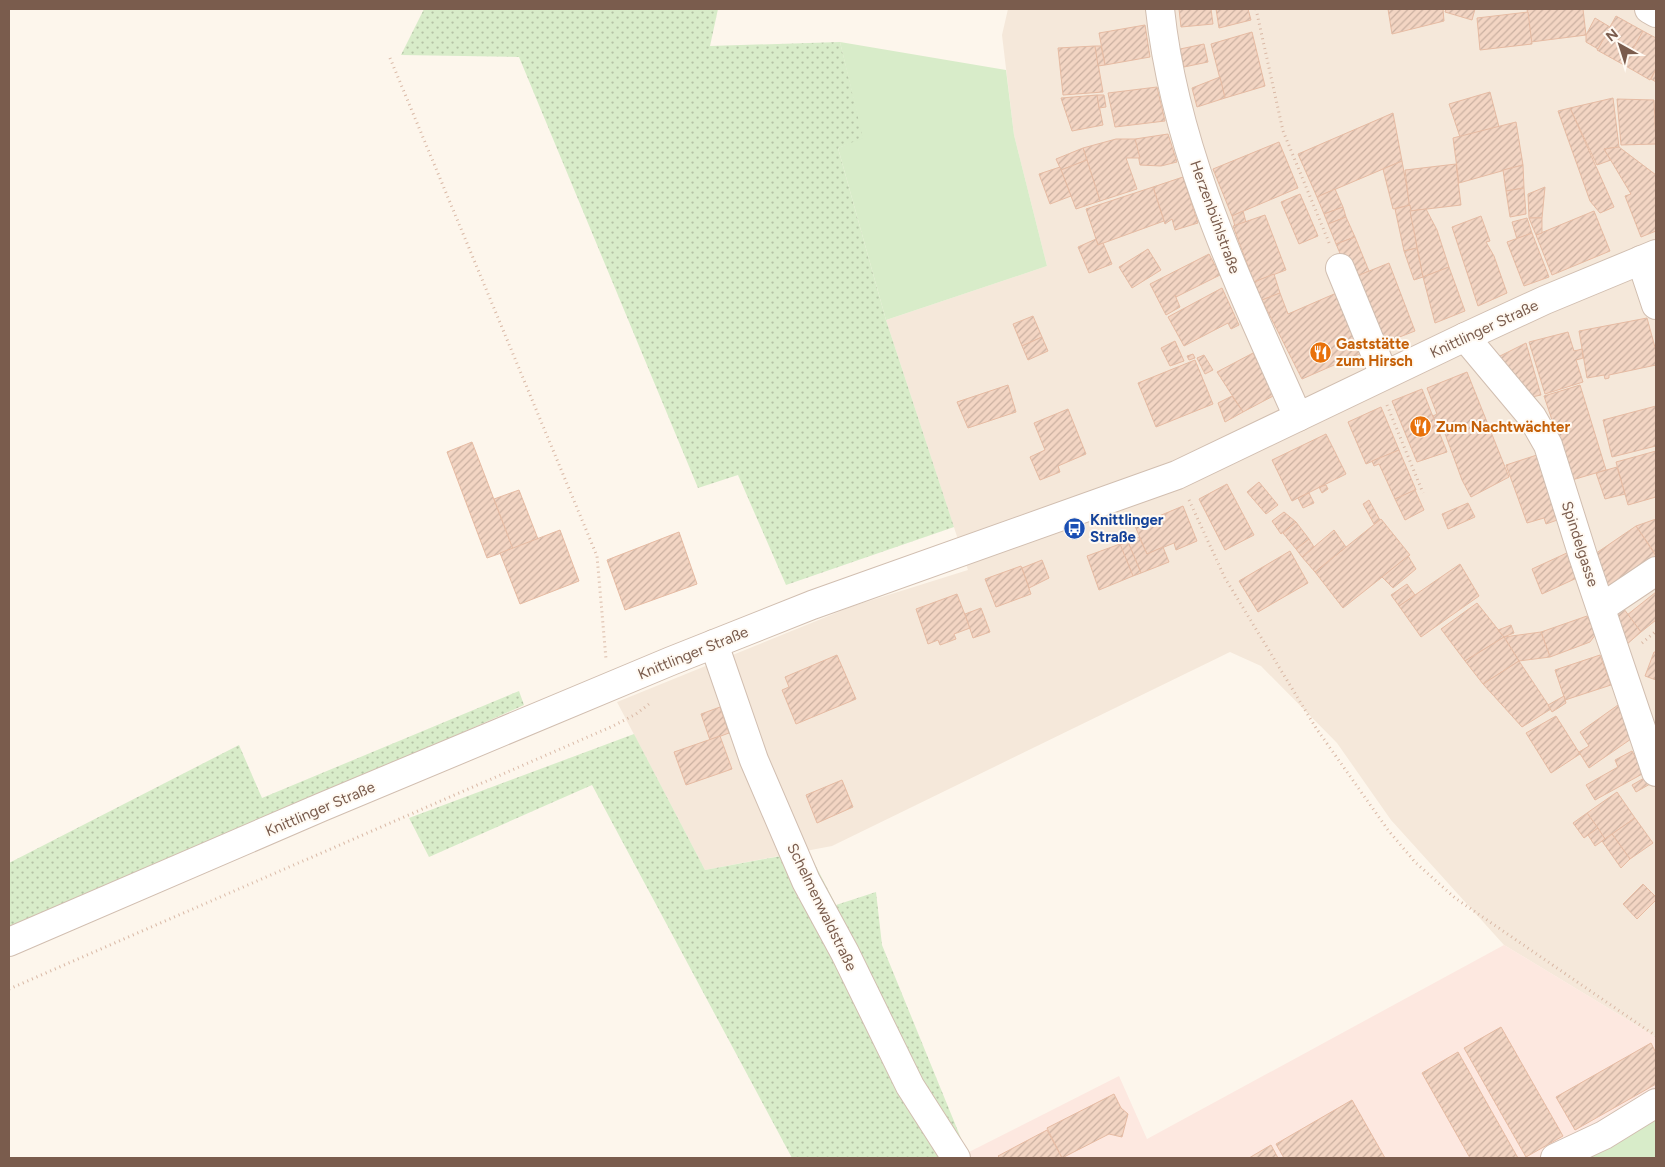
<svg xmlns="http://www.w3.org/2000/svg" width="1665" height="1167" font-family="Figtree,sans-serif">
  <style>
    .residential { fill: #f5e8da }
    .commercial { fill: #fde8e0 }
    .grass { fill: url(#grass-dots) }
    .garden { fill: #d8ecc9 }
    .building { fill: url(#building-hatch); stroke: #e6bba3 }
    .lines { fill: none; stroke-linecap: round; stroke-linejoin: round }
    .minor-casing { stroke: #d1beb0; stroke-width: 30 }
    .path { stroke: #d9b8a5; stroke-width: 3; stroke-dasharray: 1 4; stroke-linecap: butt }
    .minor { stroke: #fff; stroke-width: 28 }
    .labels { text-anchor: middle; dominant-baseline: central; stroke-width: 4; stroke-linejoin: round; paint-order: stroke }
    .street-label { font-size: 15px; fill: #7a5c4d; stroke: #fffaf3 }
    .food-label { font-size: 15px; font-weight: bold; fill: #c56008; stroke: #fffaf3; text-anchor: start }
    .transit-label { font-size: 15px; font-weight: bold; fill: #164399; stroke: #fffaf3; text-anchor: start }
  </style>
  <defs>
    <pattern id="grass-dots" width="8" height="8" patternUnits="userSpaceOnUse" patternTransform="scale(1.25)"><rect width="8" height="8" fill="#d8ecc9"/><path d="M2 2h.1M6 6h.1" fill="none" stroke="#b4c2a5" stroke-width="1.8" stroke-linecap="round"/></pattern>
    <pattern id="building-hatch" width="6" height="6" patternUnits="userSpaceOnUse" patternTransform="scale(1.25)"><rect width="6" height="6" fill="#f3d5c3"/><path d="M-1 1l2-2M0 6l6-6M5 7l2-2" fill="none" stroke="#cab0a1"/></pattern>
  </defs>
  <rect width="100%" height="100%" fill="#fdf6ec"/>
  <polygon class="residential" points="1008,9 1656,9 1656,1037 1504,945 1391,820 1337,743 1261,666 1230,652 832,846 705,870 617,702 853,606 968,570 886,320 1047,266 1014,135 1002,35"/>
  <polygon class="commercial" points="1504,945 1656,1037 1656,1109 1570,1158 963,1158 967,1153 1119,1076 1147,1139"/>
  <g class="grass">
    <polygon points="424,9 718,9 710,46 840,42 864,139 838,148 886,320 954,527 786,585 738,475 698,488 519,57 401,55"/>
    <polygon points="519,691 524,705 266,820 9,929 9,863 239,745 262,798"/>
    <polygon points="634,734 705,870 808,851 836,905 876,892 882,945 967,1153 963,1158 792,1158 592,785 429,857 409,818"/>
  </g>
  <g class="garden">
    <polygon points="840,42 1006,70 1014,135 1047,266 886,320 838,148 863,138"/>
    <polygon points="1656,1109 1656,1158 1570,1158"/>
  </g>
  <g class="building">
    <polygon points="1179,9 1211,9 1213,24 1181,27"/>
    <polygon points="1216,9 1248,9 1251,20 1219,28"/>
    <polygon points="1388,9 1443,9 1444,21 1392,34"/>
    <polygon points="1446,9 1475,9 1472,20 1445,12"/>
    <polygon points="1527,9 1583,9 1586,35 1531,42"/>
    <polygon points="1528,12 1532,44 1480,50 1477,18"/>
    <polygon points="1616,16 1643,31 1624,65 1597,50"/>
    <polygon points="1595,18 1610,27 1598,49 1586,42 1586,35"/>
    <polygon points="1145,25 1150,57 1105,65 1099,33"/>
    <polygon points="1643,31 1656,38 1656,69 1650,80 1624,65"/>
    <polygon points="1252,32 1265,86 1225,98 1211,44"/>
    <polygon points="1204,44 1208,62 1184,67 1180,49"/>
    <polygon points="1095,46 1103,92 1063,95 1058,48"/>
    <polygon points="1095,46 1101,46 1105,65 1098,66"/>
    <polygon points="1656,69 1656,82 1651,79"/>
    <polygon points="1220,77 1225,98 1197,107 1192,88"/>
    <polygon points="1157,87 1165,121 1115,127 1108,93"/>
    <polygon points="1490,92 1499,127 1460,137 1449,104"/>
    <polygon points="1097,95 1103,125 1072,131 1061,98"/>
    <polygon points="1097,95 1104,95 1106,107 1099,108"/>
    <polygon points="1613,98 1619,147 1604,149 1611,160 1597,165 1570,108"/>
    <polygon points="1617,99 1654,100 1656,144 1621,145"/>
    <polygon points="1570,108 1614,207 1600,213 1590,201 1558,111"/>
    <polygon points="1393,113 1402,161 1317,197 1298,154"/>
    <polygon points="1516,122 1523,165 1459,183 1453,138"/>
    <polygon points="1168,134 1177,162 1161,166 1140,165 1135,139"/>
    <polygon points="1116,139 1135,139 1140,158 1126,158 1137,189 1100,201 1083,148"/>
    <polygon points="1279,142 1298,188 1232,216 1213,169"/>
    <polygon points="1619,147 1656,175 1656,231 1641,237 1625,196 1631,194 1604,149"/>
    <polygon points="1083,148 1087,160 1061,170 1056,159"/>
    <polygon points="1087,160 1100,201 1076,209 1061,170"/>
    <polygon points="1402,161 1410,205 1393,209 1383,169"/>
    <polygon points="1456,164 1461,205 1410,211 1405,170"/>
    <polygon points="1523,165 1524,188 1506,191 1503,170"/>
    <polygon points="1060,167 1071,196 1050,204 1039,174"/>
    <polygon points="1183,177 1198,223 1175,230 1172,219 1165,224 1153,187"/>
    <polygon points="1153,187 1164,221 1098,245 1086,209"/>
    <polygon points="1545,187 1542,218 1529,218 1528,194"/>
    <polygon points="1524,188 1526,214 1510,217 1506,191"/>
    <polygon points="1335,189 1343,207 1324,214 1317,197"/>
    <polygon points="1300,194 1318,236 1299,244 1281,202"/>
    <polygon points="1410,205 1417,248 1404,251 1395,209"/>
    <polygon points="1343,207 1346,217 1328,224 1324,214"/>
    <polygon points="1426,209 1437,230 1449,267 1423,277 1410,211"/>
    <polygon points="1243,211 1246,222 1235,226 1232,216"/>
    <polygon points="1594,211 1610,251 1552,275 1536,235"/>
    <polygon points="1265,215 1286,270 1254,282 1233,226"/>
    <polygon points="1481,216 1490,241 1486,242 1494,256 1507,293 1478,306 1452,227"/>
    <polygon points="1346,217 1355,237 1336,244 1328,224"/>
    <polygon points="1527,218 1532,233 1517,239 1512,222"/>
    <polygon points="1529,218 1542,218 1542,233 1536,235"/>
    <polygon points="1532,233 1549,277 1524,286 1507,242"/>
    <polygon points="1355,237 1369,271 1351,279 1336,244"/>
    <polygon points="1096,239 1098,245 1103,243 1112,264 1089,273 1078,247"/>
    <polygon points="1417,248 1423,277 1414,280 1404,251"/>
    <polygon points="1148,249 1161,270 1132,288 1119,267"/>
    <polygon points="1209,254 1220,275 1176,297 1175,295 1180,307 1166,315 1150,284"/>
    <polygon points="1389,263 1415,331 1379,345 1352,278"/>
    <polygon points="1449,267 1465,311 1435,323 1423,277"/>
    <polygon points="1274,274 1280,293 1262,300 1254,282"/>
    <polygon points="1222,288 1239,325 1231,329 1228,323 1184,346 1168,317"/>
    <polygon points="1341,291 1364,352 1302,379 1262,300 1280,293 1288,314"/>
    <polygon points="1033,316 1042,337 1022,346 1013,324"/>
    <polygon points="1647,318 1656,351 1656,365 1609,375 1609,378 1605,379 1604,375 1587,378 1579,331"/>
    <polygon points="1568,332 1574,351 1582,349 1583,358 1576,360 1583,382 1545,394 1529,342"/>
    <polygon points="1042,337 1048,351 1028,360 1022,346"/>
    <polygon points="1175,341 1184,361 1170,366 1161,348"/>
    <polygon points="1526,343 1541,395 1532,397 1498,357"/>
    <polygon points="1253,353 1275,395 1243,412 1217,372"/>
    <polygon points="1193,354 1195,358 1189,360 1187,356"/>
    <polygon points="1204,355 1213,370 1205,374 1197,358"/>
    <polygon points="1195,360 1213,404 1156,427 1138,383"/>
    <polygon points="1467,372 1509,477 1471,497 1462,480 1440,420 1435,422 1433,416 1437,414 1427,388"/>
    <polygon points="1008,385 1016,412 968,428 957,402"/>
    <polygon points="1580,385 1606,470 1572,480 1544,396"/>
    <polygon points="1422,389 1447,452 1417,462 1392,401"/>
    <polygon points="1232,396 1243,412 1225,422 1218,403"/>
    <polygon points="1656,406 1656,446 1612,457 1603,420"/>
    <polygon points="1381,407 1399,450 1366,464 1348,422"/>
    <polygon points="1068,409 1086,454 1058,466 1060,472 1040,480 1030,457 1045,450 1034,423"/>
    <polygon points="1326,434 1346,474 1292,501 1272,460"/>
    <polygon points="472,442 513,549 487,558 447,452"/>
    <polygon points="1399,450 1416,490 1395,499 1379,464 1374,466 1372,461"/>
    <polygon points="1656,451 1656,497 1628,505 1616,462"/>
    <polygon points="1543,453 1563,518 1546,524 1544,518 1527,523 1506,465"/>
    <polygon points="1617,467 1625,494 1605,499 1596,473"/>
    <polygon points="1259,482 1278,505 1266,514 1247,492"/>
    <polygon points="1227,484 1254,535 1225,550 1199,499"/>
    <polygon points="1326,485 1328,489 1322,493 1319,487"/>
    <polygon points="519,490 538,539 513,549 494,499"/>
    <polygon points="1415,490 1424,510 1405,520 1395,499"/>
    <polygon points="1309,493 1314,503 1303,508 1298,498"/>
    <polygon points="1369,500 1380,520 1374,524 1363,504"/>
    <polygon points="1468,503 1475,517 1448,529 1442,514"/>
    <polygon points="1183,506 1197,541 1176,550 1174,543 1147,554 1135,526"/>
    <polygon points="1284,512 1296,522 1281,534 1272,521"/>
    <polygon points="1381,519 1410,555 1343,608 1315,572"/>
    <polygon points="1656,519 1656,552 1654,552 1636,526"/>
    <polygon points="1296,522 1309,539 1296,549 1283,533"/>
    <polygon points="1636,526 1656,556 1656,560 1610,591 1592,556"/>
    <polygon points="560,530 579,581 520,604 500,553"/>
    <polygon points="1334,530 1346,547 1315,572 1302,557"/>
    <polygon points="679,532 697,584 625,610 607,560"/>
    <polygon points="1139,537 1147,554 1163,547 1169,562 1141,573 1128,542"/>
    <polygon points="1309,539 1314,547 1302,557 1296,549"/>
    <polygon points="1128,542 1141,573 1133,576 1120,545"/>
    <polygon points="1120,544 1133,576 1099,590 1087,556"/>
    <polygon points="1290,551 1308,583 1258,612 1239,581"/>
    <polygon points="1569,552 1579,577 1542,594 1532,569"/>
    <polygon points="1408,556 1416,569 1393,588 1382,577"/>
    <polygon points="1042,560 1049,578 1029,588 1022,568"/>
    <polygon points="1460,564 1479,596 1421,637 1399,606"/>
    <polygon points="1021,566 1031,594 996,607 985,579"/>
    <polygon points="1407,584 1415,595 1399,606 1391,595"/>
    <polygon points="1656,592 1656,620 1641,632 1627,615"/>
    <polygon points="957,594 970,628 954,634 956,639 940,645 938,640 928,644 916,609"/>
    <polygon points="1477,603 1504,637 1465,661 1441,629"/>
    <polygon points="1621,605 1641,632 1626,645 1613,612"/>
    <polygon points="981,608 990,632 973,638 965,614"/>
    <polygon points="1587,616 1596,634 1590,642 1550,657 1541,632"/>
    <polygon points="1511,625 1514,633 1504,637 1498,630"/>
    <polygon points="1541,632 1550,657 1519,661 1504,637"/>
    <polygon points="1504,637 1519,661 1483,684 1465,661"/>
    <polygon points="1654,652 1656,652 1656,680 1645,676"/>
    <polygon points="837,655 856,699 796,724 782,690 789,687 785,677"/>
    <polygon points="1600,655 1611,685 1565,700 1555,670"/>
    <polygon points="1519,661 1551,709 1522,727 1483,684"/>
    <polygon points="1564,696 1566,703 1552,712 1548,705"/>
    <polygon points="1618,705 1631,739 1589,768 1579,752 1589,746 1580,732"/>
    <polygon points="720,707 729,733 710,740 701,714"/>
    <polygon points="1556,716 1580,754 1551,773 1526,733"/>
    <polygon points="720,736 732,769 686,785 674,752"/>
    <polygon points="1632,751 1644,773 1595,800 1586,785 1618,767 1615,760"/>
    <polygon points="1646,777 1650,784 1636,792 1632,785"/>
    <polygon points="842,780 853,807 817,823 806,795"/>
    <polygon points="1617,792 1635,818 1605,839 1587,813"/>
    <polygon points="1587,813 1598,828 1584,838 1573,823"/>
    <polygon points="1635,818 1653,843 1630,859 1612,834"/>
    <polygon points="1598,828 1605,839 1595,846 1588,835"/>
    <polygon points="1612,834 1630,859 1621,868 1602,841"/>
    <polygon points="1643,884 1656,897 1656,900 1637,919 1623,904"/>
    <polygon points="1501,1027 1563,1136 1526,1157 1464,1048"/>
    <polygon points="1651,1043 1656,1053 1656,1084 1575,1130 1556,1097"/>
    <polygon points="1458,1052 1518,1158 1470,1158 1422,1073"/>
    <polygon points="1114,1094 1121,1108 1128,1114 1122,1137 1109,1134 1062,1158 1047,1128"/>
    <polygon points="1352,1100 1385,1158 1284,1158 1276,1144"/>
    <polygon points="1047,1130 1062,1158 1000,1158 998,1156"/>
    <polygon points="1271,1145 1278,1158 1249,1158"/>
  </g>
  <g class="lines">
    <defs>
      <g id="minor">
        <path d="M1160,9c15,144 80,277 138,408"/>
        <polyline points="1649,9 1656,13"/>
        <polyline points="1641,260 1656,305"/>
        <polyline points="1340,268 1384,375"/>
        <polyline points="1465,337 1532,417 1548,445 1583,556 1656,772"/>
        <polyline points="1601,608 1656,571"/>
        <polyline points="714,644 754,760 806,881 845,953 910,1086 956,1158"/>
        <polyline points="9,942 322,807 671,661 812,605 1177,475 1465,337 1545,300 1656,254"/>
        <polyline points="1555,1158 1604,1135 1656,1103"/>
      </g>
    </defs>
    <use href="#minor" class="minor-casing"/>
    <g class="path">
      <polyline points="1256,9 1283,131 1330,245"/>
      <polyline points="390,58 597,556 606,659"/>
      <polyline points="1387,405 1423,493"/>
      <polyline points="1189,500 1225,578 1316,728 1388,830 1415,862 1455,898 1656,1036"/>
      <polyline points="1642,643 1656,631"/>
      <polyline points="9,989 613,726 636,714 649,704 649,701"/>
    </g>
    <use href="#minor" class="minor"/>
  </g>
  <defs>
    <symbol id="restaurant-disc" viewBox="-11 -11 22 22"><circle r="9.5" fill="#e8710a" stroke="#fffaf3"/><path d="M-5-6h1v4h1v-4h1v4h1v-4h1v5L-1.5 .5V6h-2V.5L-5-1ZM5-6V6H3V1.5H1.5Q1.5-4 5-6Z" fill="#fff"/></symbol>
    <symbol id="bus-disc" viewBox="-11 -11 22 22"><circle r="9.5" fill="#1a4fb4" stroke="#fffaf3"/><path d="M-5-6H5V4H4V6H2V4H-2V6H-4V4H-5ZM-3.5-4V0h7V-4ZM-3.5 1.2v1.5H-2V1.2ZM2 1.2v1.5H3.5V1.2Z" fill="#fff"/></symbol>
  </defs>
  <g fill-rule="evenodd">
    <use href="#restaurant-disc" x="1308" y="340" width="25" height="25"/>
    <use href="#restaurant-disc" x="1408" y="414" width="25" height="25"/>
    <use href="#bus-disc" x="1062" y="516" width="25" height="25"/>
  </g>
  <g class="labels">
    <g class="street-label">
      <text transform="translate(1215 217) rotate(70)">Herzenbühlstraße</text>
      <text transform="translate(1484 329) rotate(-25)">Knittlinger Straße</text>
      <text transform="translate(1580 544) rotate(72)">Spindelgasse</text>
      <text transform="translate(693 653) rotate(-22)">Knittlinger Straße</text>
      <text transform="translate(320 809) rotate(-23)">Knittlinger Straße</text>
      <text transform="translate(822 907) rotate(64)">Schelmenwaldstraße</text>
    </g>
    <g class="food-label">
      <text x="1336" y="344">Gaststätte<tspan x="1336" dy="17">zum Hirsch</tspan></text>
      <text x="1436" y="427">Zum Nachtwächter</text>
    </g>
    <g class="transit-label">
      <text x="1090" y="520">Knittlinger<tspan x="1090" dy="17">Straße</tspan></text>
    </g>
  </g>
  <rect width="1665" height="1167" fill="none" stroke="#7a5c4d" stroke-width="20"/>
  <g transform="translate(1620 45) rotate(321)" stroke="#fffaf3" stroke-width="4" paint-order="stroke">
  <path d="M0-4L9 19L0 12L-9 19Z" fill="#7a5c4d"/>
  <text y="-8" font-size="14" font-weight="bold" text-anchor="middle" fill="#7a5c4d">N</text>
  </g>
</svg>
